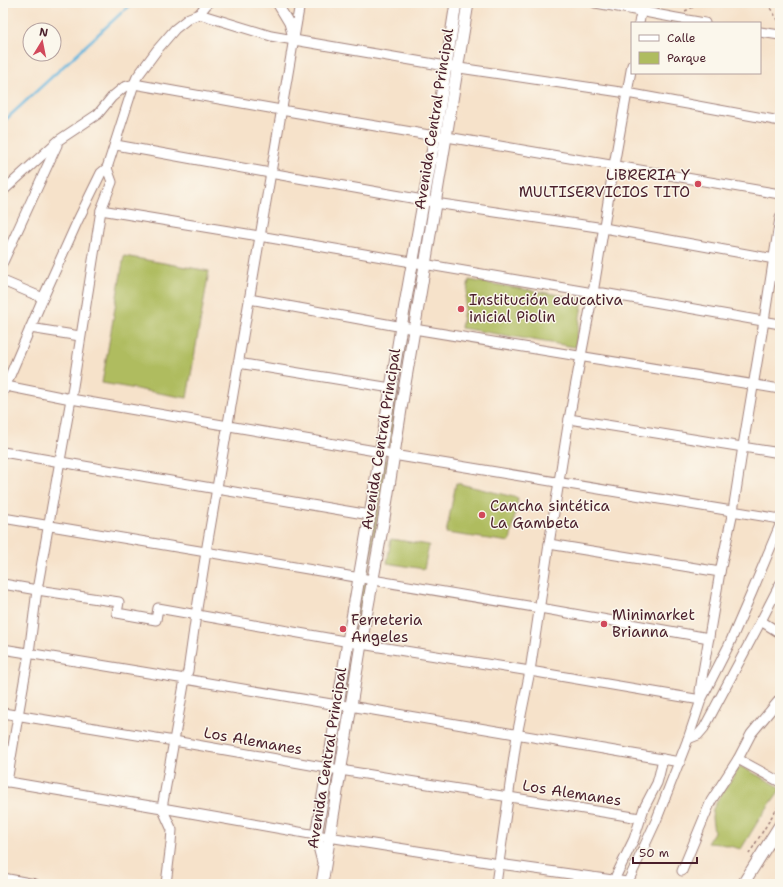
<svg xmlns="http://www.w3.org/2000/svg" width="783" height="887" font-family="'Shantell Sans',sans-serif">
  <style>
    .green { fill: #afbc5f; stroke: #7c6e45 }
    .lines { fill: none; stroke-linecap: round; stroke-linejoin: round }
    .stream { stroke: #63b5de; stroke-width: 2.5 }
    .minor-casing { stroke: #a0807a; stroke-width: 11 }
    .tertiary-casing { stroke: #a0807a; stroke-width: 13 }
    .path { stroke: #a0807a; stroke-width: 1.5; stroke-dasharray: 3 3; stroke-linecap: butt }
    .minor { stroke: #fff; stroke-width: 9 }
    .tertiary { stroke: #fff; stroke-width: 11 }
    .poi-dot { fill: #d1495b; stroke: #fbf7ec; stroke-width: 1.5 }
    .labels { text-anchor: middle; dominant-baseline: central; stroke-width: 3; stroke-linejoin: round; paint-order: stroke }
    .street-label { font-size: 15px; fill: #4a1f2b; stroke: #fbf7ec }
    .poi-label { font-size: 15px; fill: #4a1f2b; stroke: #fbf7ec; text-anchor: start }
  </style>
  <rect width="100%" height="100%" fill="#fbf7ec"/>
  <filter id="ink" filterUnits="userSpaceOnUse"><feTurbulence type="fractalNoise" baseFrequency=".025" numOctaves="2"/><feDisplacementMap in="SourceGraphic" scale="8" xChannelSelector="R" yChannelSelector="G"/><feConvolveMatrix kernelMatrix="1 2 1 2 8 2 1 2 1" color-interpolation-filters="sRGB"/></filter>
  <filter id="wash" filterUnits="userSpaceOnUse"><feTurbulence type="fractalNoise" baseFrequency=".012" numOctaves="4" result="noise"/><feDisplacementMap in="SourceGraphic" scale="16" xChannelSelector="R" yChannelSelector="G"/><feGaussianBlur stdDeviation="0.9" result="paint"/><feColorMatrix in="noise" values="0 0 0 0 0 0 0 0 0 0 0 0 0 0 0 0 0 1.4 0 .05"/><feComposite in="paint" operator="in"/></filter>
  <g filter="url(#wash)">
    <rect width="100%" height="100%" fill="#f6e2ca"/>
    <g class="green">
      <polygon points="124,256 209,271 187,398 102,383"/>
      <polygon points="469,280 583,299 575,347 461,328"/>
      <polygon points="404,333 408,334 390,447 386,446"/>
      <polygon points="384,459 388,460 368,574 365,574"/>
      <polygon points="456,483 518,498 510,542 446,533"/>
      <polygon points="391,539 429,545 424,569 387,563"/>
      <polygon points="363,582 367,583 357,638 354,637"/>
      <polygon points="352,648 355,648 347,700 343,699"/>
      <polygon points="740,766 780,787 780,790 760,818 741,849 721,844 707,843 714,832 712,818 713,809 719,797 726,788"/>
    </g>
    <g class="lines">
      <polyline class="stream" points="3,122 132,3"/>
    </g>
  </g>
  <g filter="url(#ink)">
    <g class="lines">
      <defs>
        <g id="minor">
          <polyline points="277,3 289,23 293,37"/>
          <path d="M595,3c37,6 73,14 110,20"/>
          <polyline points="199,14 271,36 294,40 446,66 627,93 780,121"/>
          <polyline points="639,23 643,3"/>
          <polyline points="760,32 780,35"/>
          <polyline points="116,145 270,173 423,200 435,203 604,228 780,260"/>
          <polyline points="3,191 59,140 98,114 112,97 124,87 134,84 137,77 157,50 175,29 189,18 199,14 208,3"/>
          <polyline points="101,210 259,236 593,293 603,293 780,324"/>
          <polyline points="3,262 57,145"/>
          <polyline points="3,281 43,298"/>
          <polyline points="249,299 414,329 780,389"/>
          <polyline points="30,328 80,336"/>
          <polyline points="238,363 391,388"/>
          <polyline points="6,386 71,399 381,452 393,455 780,519"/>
          <polyline points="3,392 43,298 78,220 101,173 107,168"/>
          <polyline points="569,419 780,453"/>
          <polyline points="3,452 217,489 370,515"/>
          <polyline points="3,518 540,608 709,638"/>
          <polyline points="549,544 720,572"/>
          <polyline points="3,584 37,590 119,602 117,613 156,620 158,608 361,644 530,671 701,700 700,691 702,678 720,572 733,511 743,446 764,321 780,218"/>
          <polyline points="761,621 780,633"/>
          <polyline points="3,649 185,679 337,705 350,706 680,762"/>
          <polyline points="3,713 174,741 328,768 640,818"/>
          <polyline points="688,739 698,735 704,728 761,621 780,584"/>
          <polyline points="738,759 780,782"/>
          <polyline points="3,781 162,808 316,835 499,864 627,882 630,884"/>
          <polyline points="7,782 18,716 29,653 37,590 71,399 101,210 112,182 107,168 134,84 281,110 435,136 447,137 780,194"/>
          <polyline points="682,871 711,801 738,759 751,734 780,699"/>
          <polyline points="3,878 35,884"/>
          <polyline points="614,880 634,839 644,808 657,783 659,776 663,759"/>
          <polyline points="166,884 171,843 172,830 162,808 185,679 188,671 196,615 206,552 300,3"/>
          <polyline points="496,884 517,735 530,671 549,544 569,419 593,293 614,165 632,65"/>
          <polyline points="627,884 656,821 688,739 701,700 729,645 752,592 780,525"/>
        </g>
        <g id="tertiary">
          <polyline points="323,862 316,835 328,768 348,641 370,515 401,327 435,136 456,3"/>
          <polyline points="322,884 361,644 384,518 404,390 425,265 468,3"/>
          <polyline points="743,884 780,825"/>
        </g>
      </defs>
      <use href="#minor" class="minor-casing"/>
      <use href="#tertiary" class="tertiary-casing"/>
      <g class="path">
        <polyline points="767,3 780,23"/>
        <polyline points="685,11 702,3"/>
        <polyline points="749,854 780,803"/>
        <polyline points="731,884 734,880"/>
      </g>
      <use href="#minor" class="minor"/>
      <use href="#tertiary" class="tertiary"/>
    </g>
  </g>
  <g class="poi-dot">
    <circle cx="698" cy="184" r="4"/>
    <circle cx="461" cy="309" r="4"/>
    <circle cx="482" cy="515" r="4"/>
    <circle cx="604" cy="624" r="4"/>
    <circle cx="343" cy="629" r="4"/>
  </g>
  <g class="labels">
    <g class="street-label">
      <text transform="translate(434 119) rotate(-81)">Avenida Central Principal</text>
      <text transform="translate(381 439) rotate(-81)">Avenida Central Principal</text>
      <text transform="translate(253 741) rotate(10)">Los Alemanes</text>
      <text transform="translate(327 758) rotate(-81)">Avenida Central Principal</text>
      <text transform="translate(572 793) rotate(9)">Los Alemanes</text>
    </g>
    <g class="poi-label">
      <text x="690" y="175" text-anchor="end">LiBRERIA Y<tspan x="690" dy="17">MULTISERVICIOS TITO</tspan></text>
      <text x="469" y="300">Institución educativa<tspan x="469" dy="17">inicial Piolin</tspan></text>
      <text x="490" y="506">Cancha sintética<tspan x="490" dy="17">La Gambeta</tspan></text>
      <text x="612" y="615">Minimarket<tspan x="612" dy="17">Brianna</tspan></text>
      <text x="351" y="620">Ferreteria<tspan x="351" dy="17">Angeles</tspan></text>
    </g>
  </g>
  <rect width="783" height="887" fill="none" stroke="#fbf7ec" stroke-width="16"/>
  <rect x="631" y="22" width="130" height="52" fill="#fbf7ec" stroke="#b4a19f"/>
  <rect x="639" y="35" width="20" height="6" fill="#ffffff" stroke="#b4a19f"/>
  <text x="667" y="42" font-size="12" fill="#4a1f2b">Calle</text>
  <rect x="639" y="52" width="20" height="12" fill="#afbc5f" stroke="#b4a19f"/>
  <text x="667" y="62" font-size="12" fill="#4a1f2b">Parque</text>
  <g transform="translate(42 42) rotate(10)"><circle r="19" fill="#fbf7ec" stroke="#b4a19f"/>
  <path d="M0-3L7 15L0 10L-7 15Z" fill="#d1495b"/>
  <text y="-6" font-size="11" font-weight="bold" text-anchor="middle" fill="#4a1f2b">N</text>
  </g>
  <path d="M633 857v6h64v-6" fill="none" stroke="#4a1f2b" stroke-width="2"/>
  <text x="639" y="857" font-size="12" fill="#4a1f2b" stroke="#fbf7ec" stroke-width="3" paint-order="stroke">50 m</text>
</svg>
